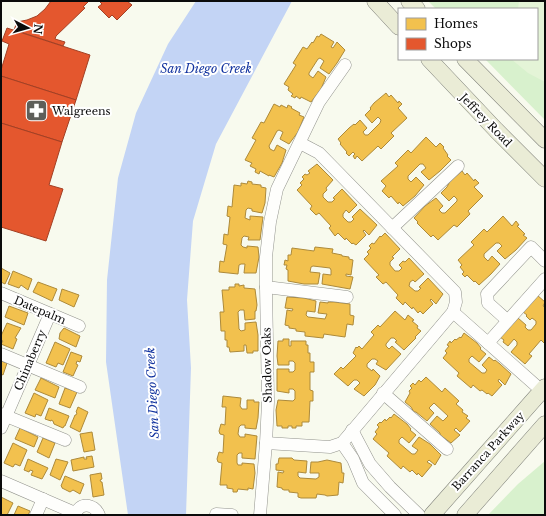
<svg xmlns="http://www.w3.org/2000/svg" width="546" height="516" font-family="'Libre Baskerville',serif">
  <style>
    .green { fill: #d8f1cd }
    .pitch { fill: #e4f4d7 }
    .water { fill: #c3d4f5 }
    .homes { fill: #f2c14e; stroke: #ad8a3a }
    .shops { fill: #e4572e; stroke: #a34024 }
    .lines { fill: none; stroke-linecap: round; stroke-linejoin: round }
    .minor-casing { stroke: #92938d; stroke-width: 13 }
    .major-casing { stroke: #7f807a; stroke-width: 17 }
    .minor { stroke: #fefefc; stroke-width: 12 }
    .major { stroke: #eaecd6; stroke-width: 16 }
    .labels { text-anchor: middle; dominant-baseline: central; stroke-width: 4; stroke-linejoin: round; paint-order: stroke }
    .poi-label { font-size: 11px; fill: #0b0b0b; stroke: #fff; text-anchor: start }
    .street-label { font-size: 11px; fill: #0b0b0b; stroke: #fff }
    .water-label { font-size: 12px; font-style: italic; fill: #12339f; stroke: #fff }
  </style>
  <rect width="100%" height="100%" fill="#f8faee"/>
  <g class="green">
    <polygon points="428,1 545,1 545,120 485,59 537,59 537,9 436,9"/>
    <polygon points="545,461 545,515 488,515 518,484"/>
  </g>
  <polygon class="pitch" points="519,1 545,1 545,82 528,73 511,59 537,59 537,9 518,9"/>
  <polygon class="water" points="196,1 292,1 216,144 193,221 187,300 191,368 186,515 128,515 106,362 107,280 118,178 136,113 168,44"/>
  <g class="homes">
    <polygon points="321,34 334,42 331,47 333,48 337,42 345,50 337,63 329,74 320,68 324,61 320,58 318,59 309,73 309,75 313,78 318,71 326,77 321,89 311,102 301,97 300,99 296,96 295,98 291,96 293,94 288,90 289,87 284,84 296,65 293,63 303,47 307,49 312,42 313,43 317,36 319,37"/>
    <polygon points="386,93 389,97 391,95 398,103 399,101 402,104 398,108 407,118 391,133 394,136 381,149 378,146 362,161 357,156 355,159 353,156 355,154 353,152 349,156 346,153 347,152 340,144 341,143 338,139 349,128 354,124 355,125 360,120 367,128 363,132 365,135 368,135 380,123 381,120 378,117 372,123 365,115 371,109 370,108 374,103"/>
    <polygon points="274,104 280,107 281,105 287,108 288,105 292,107 291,108 300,113 299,115 304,117 298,132 289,144 280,139 283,132 279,130 277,131 269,146 270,149 274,151 277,145 286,150 282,163 274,177 269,175 269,176 260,171 259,174 255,172 256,169 250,166 252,163 245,160 256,140 252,138 261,122 264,123"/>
    <polygon points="426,137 436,147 440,143 444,147 443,148 448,155 447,156 451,160 440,171 429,180 421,172 426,168 423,164 420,164 408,176 408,179 411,182 416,177 424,185 415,196 403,206 399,202 398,204 391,196 389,198 382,191 386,186 381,181 398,166 395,163 408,150 411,153"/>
    <polygon points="317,164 333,180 326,188 327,190 323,194 323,197 328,202 332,202 335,199 333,198 342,189 357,205 349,213 346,210 343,214 343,217 348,222 351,222 354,219 352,217 360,209 377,225 369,235 364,230 363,231 366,235 356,245 353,243 352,244 346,238 345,240 338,233 335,236 329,228 331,226 319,213 316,215 310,209 312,206 297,190 302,185 300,183 304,179 302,177 305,174 307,175 310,173 308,171"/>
    <polygon points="462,171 465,175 467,173 474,181 475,179 479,183 474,187 483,196 468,211 470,214 457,227 454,225 438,240 433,235 431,237 417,223 418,222 414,218 425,206 436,198 443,206 439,210 442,213 445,213 457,201 457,199 454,196 449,201 441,193 447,187 450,181"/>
    <polygon points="248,181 252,182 252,184 261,185 261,187 266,188 265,203 262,213 252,211 252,209 248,208 246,210 245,218 250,220 250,216 263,217 260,240 248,240 249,237 244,236 242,238 241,245 243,247 247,248 247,246 258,247 259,257 256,273 244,273 245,264 241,264 239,265 238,274 219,272 220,261 224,262 227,245 223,244 224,234 228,235 230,217 227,216 228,206 232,207 234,185 241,186 241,183 247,184"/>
    <polygon points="503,216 512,226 516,221 519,225 517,226 525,234 523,235 527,238 516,250 505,259 497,251 502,246 499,243 496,243 484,254 484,257 488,261 492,256 500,264 491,274 479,285 475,281 474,282 467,275 465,277 462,274 464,272 460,267 462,265 458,260 474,245 471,242 484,229 487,232"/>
    <polygon points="385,233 400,249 392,257 394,258 390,262 390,265 395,271 399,271 402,268 399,265 403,261 405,262 409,258 424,274 415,282 413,280 410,282 409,286 415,291 418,291 421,288 419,287 428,278 443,294 436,304 431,299 430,300 433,304 423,314 420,311 418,313 413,307 412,309 405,302 403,305 396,298 398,295 386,282 383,284 376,277 379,275 364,259 369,254 367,252 371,248 369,246 372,243 374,244 380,236 381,237"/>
    <polygon points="315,247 333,249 332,253 342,255 342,256 349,257 349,259 353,260 351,275 346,274 346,276 353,277 350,289 322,284 323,274 331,275 331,270 330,268 313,266 311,267 310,272 320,273 318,284 304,284 288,281 288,270 286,269 287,265 284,265 285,260 288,261 288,255 291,255 292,248 314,251"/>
    <polygon points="1,268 10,273 5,284 1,282"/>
    <polygon points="13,271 32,279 28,290 21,285 19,288 8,284"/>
    <polygon points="38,282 57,289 52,301 33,292"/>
    <polygon points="235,284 239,284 239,286 244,285 244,288 255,289 257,305 256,311 255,311 255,319 245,320 244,310 240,310 238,312 239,329 241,331 245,330 245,323 256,322 258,335 258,351 253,351 253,353 247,353 246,345 244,345 244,351 230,352 229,347 227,347 227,340 225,340 225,331 221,331 220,312 224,312 222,290 229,290 229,287 235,287"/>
    <polygon points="62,289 79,295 74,307 59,300"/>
    <polygon points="537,295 545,302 543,306 545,307 545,342 544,343 541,340 529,354 532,356 525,364 511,352 517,345 517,342 514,339 508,346 503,342 504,340 500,337 518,318 526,325 525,327 528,330 531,330 536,324 536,321 532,318 530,320 526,316 527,315 523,312"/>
    <polygon points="287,297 304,298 316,301 315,312 307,311 306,315 308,317 325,319 327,314 318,313 320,302 328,303 328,302 334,302 350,304 350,315 354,316 353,325 347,324 345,337 324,334 323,338 305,336 305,332 296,331 296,329 289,328 289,326 285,325 287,310 292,311 293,309 285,308"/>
    <polygon points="9,306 28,313 24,325 5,317"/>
    <polygon points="395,311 405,320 408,315 414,320 412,321 418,326 417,328 421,331 415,337 416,338 404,350 395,342 397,341 394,338 391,338 386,344 386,346 389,349 392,346 401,354 386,370 376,364 378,361 375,359 372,359 367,364 367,367 372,371 373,369 380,376 375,385 364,396 354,389 360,383 357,380 354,380 348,386 334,374 341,367 343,369 356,356 353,353 356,347 357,348 359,346 362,349 374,335 371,332 378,325 380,327"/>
    <polygon points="7,323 21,328 15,338 17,339 13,349 1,344 3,341 1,340 1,336"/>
    <polygon points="64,328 80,336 76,347 59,339 60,333"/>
    <polygon points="464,333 477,343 481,348 480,349 486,354 479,362 472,356 469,359 469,362 482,373 485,373 487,370 482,365 489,357 494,361 495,360 500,364 511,374 505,385 499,379 498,381 502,385 492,396 488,393 487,394 482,390 480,391 473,385 471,388 457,376 459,373 443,358 447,353 445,351 449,346 447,345 450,341 451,343 455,339 456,340 460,337 461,338"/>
    <polygon points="283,339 289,339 289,346 291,346 291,341 306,341 306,345 308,345 308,353 310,353 310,362 314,362 314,372 310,372 310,390 313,391 313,401 310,401 309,422 302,422 302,426 296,426 296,428 292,428 292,426 288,426 288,428 282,428 282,426 277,426 276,410 278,400 293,401 295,399 295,391 293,389 289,389 289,393 277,391 277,369 289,369 289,372 293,372 295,370 295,363 293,361 289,361 289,365 278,365 277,356 278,341 283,341"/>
    <polygon points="55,342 70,349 63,365 58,363 56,367 46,363"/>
    <polygon points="71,352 82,356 80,362 77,361 76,364 78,365 73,376 63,372"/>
    <polygon points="1,361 7,363 3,375 1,374"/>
    <polygon points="426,377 442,392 445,388 459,401 456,404 463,410 462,412 468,416 466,418 470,421 460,432 456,428 454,430 460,435 451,443 440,435 440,433 430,424 437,416 443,421 448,416 434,403 429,408 434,413 427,421 416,412 414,412 411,407 405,402 410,393 409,391 412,388 410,386 413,383 415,385 419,380 421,382"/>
    <polygon points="41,378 59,387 55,398 35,390"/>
    <polygon points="65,388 77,392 70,408 59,404"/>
    <polygon points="34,393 48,400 41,416 36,414 35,417 25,413"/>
    <polygon points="223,396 241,398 240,406 242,409 247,409 247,400 254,400 254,402 259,402 258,418 256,429 245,428 245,425 241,425 239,427 238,434 240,437 245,437 245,434 257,436 255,459 242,458 242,453 239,453 237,455 237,463 238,465 242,465 242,463 254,464 255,473 253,489 248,488 248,490 238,489 237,492 233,492 233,489 227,488 227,485 220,485 222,463 218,462 217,459 219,452 223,453 224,435 220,434 219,431 221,424 225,425 226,407 222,407"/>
    <polygon points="78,407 88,412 80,432 70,427 75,415 76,415 77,413 76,412"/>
    <polygon points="49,408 69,416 65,426 64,426 63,428 54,424 53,421 51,420 51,421 45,419"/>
    <polygon points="394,414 407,424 411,429 410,430 416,435 409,443 402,437 399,440 399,443 412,454 415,454 418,450 412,446 419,437 430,444 441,455 435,465 429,460 427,462 432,465 422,477 418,473 417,475 412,470 410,472 403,466 401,469 387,456 389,453 373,439 377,434 375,432 379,427 377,425 380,422 381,423 385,419 386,421 390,417 391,418"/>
    <polygon points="20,428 38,437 34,447 15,439"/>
    <polygon points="92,432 95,450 84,452 80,434"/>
    <polygon points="43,438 55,443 49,458 37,452"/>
    <polygon points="13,443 27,450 20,466 15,464 13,467 4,463"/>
    <polygon points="92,456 94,467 73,471 71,460 84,457 84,459 87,459 86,457"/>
    <polygon points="279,458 292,458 294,460 307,461 306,473 298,472 298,476 300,478 316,479 319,477 319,473 310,473 311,462 318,462 327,460 341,463 342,473 344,473 343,483 339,482 338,495 327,496 325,495 317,494 316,498 301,498 298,497 298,493 289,492 289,490 284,490 282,489 282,488 277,487 278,472 283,473 284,471 276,470 276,464 278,464"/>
    <polygon points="28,459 48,468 42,479 31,475 33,471 30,470 29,472 24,470"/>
    <polygon points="56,459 68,462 60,480 50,475"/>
    <polygon points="101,473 102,479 100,480 101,482 102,482 104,495 93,497 90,475"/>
    <polygon points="65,476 84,484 80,494 73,490 70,492 62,488 62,487 61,486"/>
    <polygon points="1,497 13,503 7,515 1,515"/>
    <polygon points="18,506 30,511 28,515 14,515"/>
  </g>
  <g class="shops">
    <polygon points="51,1 89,1 83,7 85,8 56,36 55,39 65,42 63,46 14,30 17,22 27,20 37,16 45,9"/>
    <polygon points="99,1 127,1 132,5 117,20 112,15 109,18 98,7 102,4"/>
    <polygon points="7,28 90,55 76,100 1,76 1,70 9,44 2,41"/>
    <polygon points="1,76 76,100 62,142 1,123"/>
    <polygon points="1,123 62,142 49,185 63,189 46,241 1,227"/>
  </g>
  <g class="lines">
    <defs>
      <g id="minor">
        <polyline points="392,228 458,166"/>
        <polyline points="266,287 347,297"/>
        <polyline points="1,293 79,326"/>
        <polyline points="453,312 542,391"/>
        <polyline points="507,320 488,303 487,294 531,247 545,261"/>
        <polyline points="488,343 545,279"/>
        <polyline points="1,354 80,387"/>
        <polyline points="383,393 447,449"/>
        <polyline points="1,414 65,440"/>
        <polyline points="1,428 50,314"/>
        <polyline points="352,430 370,464 390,487 419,515"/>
        <polyline points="266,443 330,447 342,443 453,312 456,302 455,292 319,153 300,143"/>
        <polyline points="342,443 353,459 363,483 395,515"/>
        <polyline points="1,481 75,513"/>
        <polyline points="216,514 232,515"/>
        <polyline points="36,515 43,499"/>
        <path d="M75,515c4,-13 19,-12 24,0"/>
        <polyline points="260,515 266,443 268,402 266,287 266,257 270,222 277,189 319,102 345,65"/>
      </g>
      <g id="major">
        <polyline points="375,1 399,27"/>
        <polyline points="409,1 417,9"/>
        <polyline points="429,59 496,130 545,179"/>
        <polyline points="465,59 545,140"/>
        <polyline points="432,515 545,387"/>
        <polyline points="465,515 545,424"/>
      </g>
    </defs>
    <use href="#minor" class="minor-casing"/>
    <use href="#major" class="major-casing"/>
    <use href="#minor" class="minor"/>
    <use href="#major" class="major"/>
  </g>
  <defs>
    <symbol id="pharmacy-square" viewBox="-11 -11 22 22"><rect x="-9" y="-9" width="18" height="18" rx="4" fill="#5e5f5a" stroke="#fff"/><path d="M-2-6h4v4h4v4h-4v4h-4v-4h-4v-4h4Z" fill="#fff"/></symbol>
  </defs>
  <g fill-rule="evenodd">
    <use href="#pharmacy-square" x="24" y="98" width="25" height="25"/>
  </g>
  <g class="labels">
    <g class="poi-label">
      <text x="52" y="111">Walgreens</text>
    </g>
    <g class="street-label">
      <text transform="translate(486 120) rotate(46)">Jeffrey Road</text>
      <text transform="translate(40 310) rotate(23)">Datepalm</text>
      <text transform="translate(30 360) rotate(-67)">Chinaberry</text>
      <text transform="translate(267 365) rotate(-91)">Shadow Oaks</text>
      <text transform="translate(488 451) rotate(-48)">Barranca Parkway</text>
    </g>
    <g class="water-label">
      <text x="206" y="68">San Diego Creek</text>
      <text transform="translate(152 393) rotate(-93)">San Diego Creek</text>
    </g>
  </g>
  <rect width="546" height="516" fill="none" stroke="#0b0b0b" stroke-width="4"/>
  <rect x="398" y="8" width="140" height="52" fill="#ffffff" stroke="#9d9d9d"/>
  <rect x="406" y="18" width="20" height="12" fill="#f2c14e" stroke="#9d9d9d"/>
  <text x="434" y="28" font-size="12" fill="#0b0b0b">Homes</text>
  <rect x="406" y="38" width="20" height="12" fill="#e4572e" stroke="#9d9d9d"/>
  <text x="434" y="48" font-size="12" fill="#0b0b0b">Shops</text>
  <g transform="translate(28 28) rotate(96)" stroke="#ffffff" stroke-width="3" paint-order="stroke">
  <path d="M0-3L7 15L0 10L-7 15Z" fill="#0b0b0b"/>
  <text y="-6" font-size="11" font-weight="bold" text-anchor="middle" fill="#0b0b0b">N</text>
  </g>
</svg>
